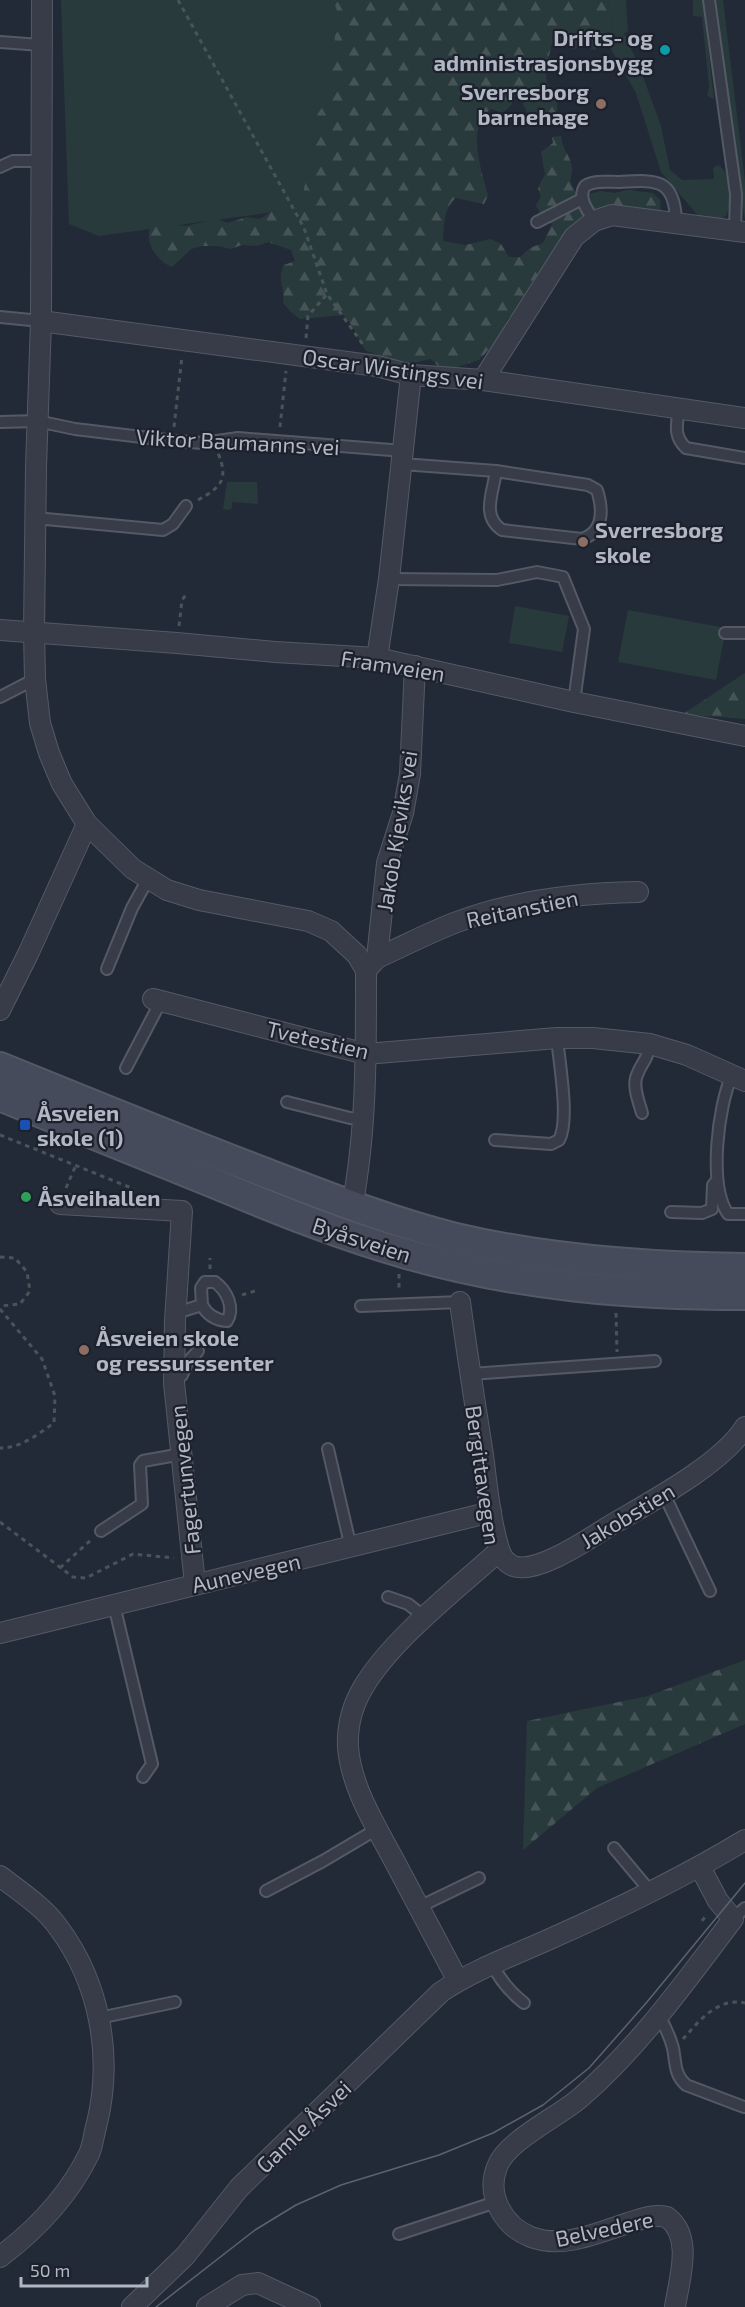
<svg xmlns="http://www.w3.org/2000/svg" width="745" height="2307" font-family="'Exo 2',sans-serif">
  <style>
    .green { fill: #293a3c }
    .forest { fill: url(#forest-firs) }
    .lines { fill: none; stroke-linecap: round; stroke-linejoin: round }
    .service-casing { stroke: #545a65; stroke-width: 14 }
    .minor-casing { stroke: #545a65; stroke-width: 22 }
    .secondary-casing { stroke: #545a65; stroke-width: 32 }
    .path { stroke: #475559; stroke-width: 3; stroke-dasharray: 4.5 4.5; stroke-linecap: butt }
    .service { stroke: #373c48; stroke-width: 10 }
    .minor { stroke: #373c48; stroke-width: 20 }
    .secondary { stroke: #454b5a; stroke-width: 28 }
    .tram { stroke: #5b6270; stroke-width: 1.5 }
    .culture-dot { fill: #0f9aa8; stroke: #1c212c; stroke-width: 2 }
    .education-dot { fill: #8d6e63; stroke: #1c212c; stroke-width: 2 }
    .transit-dot { fill: #1a4fb4; stroke: #1c212c; stroke-width: 2 }
    .leisure-dot { fill: #2e9e5b; stroke: #1c212c; stroke-width: 2 }
    .labels { text-anchor: middle; dominant-baseline: central; stroke-width: 4.5; stroke-linejoin: round; paint-order: stroke }
    .poi-label { font-size: 22px; font-weight: bold; fill: #b1b7c4; stroke: #1c212c; text-anchor: start }
    .street-label { font-size: 22px; fill: #b1b7c4; stroke: #1c212c }
  </style>
  <defs>
    <pattern id="forest-firs" width="22" height="20" patternUnits="userSpaceOnUse" patternTransform="scale(1.5)"><rect width="22" height="20" fill="#293a3c"/><path d="M5 1l3.5 6h-7zM16 11l3.5 6h-7z" fill="#465457"/></pattern>
  </defs>
  <rect width="100%" height="100%" fill="#232a37"/>
  <g class="green">
    <polygon points="61,0 340,0 335,80 303,208 99,236 69,224"/>
    <path d="M608,0h18l2,32 -4,1 17,38 20,55 9,44 12,10 32,-1 -1,-11 5,-3c14,8 15,37 8,51l-6,3 -20,-1 -39,-46 -25,-79 -31,-55 8,-4 -1,-16z"/>
    <polygon points="693,0 703,0 714,99 707,96 709,87 702,17 693,16"/>
    <polygon points="714,0 723,0 745,181 745,220 719,50"/>
    <polygon points="227,482 257,482 258,504 232,502 232,508 229,510 223,509"/>
    <polygon points="515,606 569,616 562,652 509,643"/>
    <polygon points="628,610 726,628 716,680 618,662"/>
  </g>
  <g class="forest">
    <path d="M333,0h275l4,18 1,16 -8,4 -10,12 -11,-4 -11,3 -15,-7 -7,3 -2,12 2,11 -5,4c-1,22 18,23 9,49l-7,2 -18,-5 -7,-14v-11l-5,-3 -7,15 -8,8 -12,-4c-26,16 -9,63 -3,87l-4,8 -28,-6c-13,11 -12,27 -13,43l22,4 26,-6 10,5 8,13h11l10,-9 13,-5 9,-19 -10,-7 -6,-12 5,-8 -3,-9 7,-14 -4,-22 12,-9 -1,-6 9,-1c1,11 5,14 9,24 7,17 -8,17 10,37l20,-6 15,2 12,-3 26,3 7,7 1,15 -69,-5 -9,5 -4,15 -24,33 -26,27 -3,15 -18,13 -10,22 -19,20 -29,9 -10,-1 -9,-9c-13,1 -22,8 -35,8l-4,-8 -26,-8c-9,-13 -11,-25 -23,-36l-43,4 -9,-7 -8,-9c3,-15 -7,-22 1,-38l11,-4 -4,-11 -23,-8 -11,4 -15,-1 -11,4 -13,-3h-16l-11,3 -19,18c-15,-6 -27,-23 -22,-39l12,-4 24,2 31,-7 11,4 19,-6 13,2 11,-7 22,-3 8,-8 18,-74 -2,-12 10,-15 3,-29 6,-15 -2,-28 4,-15z"/>
    <polygon points="745,673 745,719 683,714"/>
    <polygon points="745,1660 745,1724 597,1788 523,1850 527,1721 648,1696"/>
  </g>
  <g class="lines">
    <defs>
      <g id="service">
        <polyline points="709,0 736,194 735,231"/>
        <polyline points="0,42 41,45"/>
        <polyline points="0,167 13,161 40,161"/>
        <path d="M594,221c-6,-11 -17,-22 -9,-35 9,-6 22,-4 33,-4 37,-2 57,-5 58,40"/>
        <polyline points="537,222 582,199"/>
        <polyline points="0,317 41,321"/>
        <path d="M679,408c-2,16 -6,28 7,40l59,10"/>
        <polyline points="0,422 37,421 75,429 175,441 203,443 238,438 404,451"/>
        <path d="M402,464l94,7 92,14 9,5c6,19 7,42 -15,49l-80,-9c-21,-14 -9,-37 -6,-59"/>
        <polyline points="35,518 163,530 173,524 186,506"/>
        <polyline points="389,579 497,580 537,572 563,577 584,629 574,702"/>
        <polyline points="725,633 745,633"/>
        <polyline points="0,697 35,679"/>
        <polyline points="107,969 132,908 148,879"/>
        <polyline points="126,1068 161,1001"/>
        <path d="M732,1075c-14,31 -24,110 -4,139h17"/>
        <polyline points="287,1102 350,1118 363,1119"/>
        <path d="M642,1113c-3,-11 -10,-27 -5,-38 5,-14 10,-13 13,-31"/>
        <path d="M495,1140l56,4 8,-4c11,-19 0,-79 -2,-102"/>
        <polyline points="671,1212 702,1213 712,1209 713,1185 717,1180"/>
        <polyline points="361,1306 460,1302"/>
        <path d="M176,1313l26,-8c5,10 13,15 25,16 8,-13 0,-30 -12,-39h-10l-4,6 1,17"/>
        <polyline points="470,1374 655,1361"/>
        <polyline points="176,1381 182,1375 187,1363 198,1351"/>
        <polyline points="328,1449 351,1548"/>
        <polyline points="664,1494 710,1591"/>
        <polyline points="101,1531 142,1504 140,1465 143,1461 182,1454"/>
        <polyline points="388,1597 408,1604 426,1618"/>
        <polyline points="114,1605 152,1764 143,1777"/>
        <polyline points="614,1848 650,1891"/>
        <polyline points="266,1891 323,1861 377,1829"/>
        <polyline points="419,1907 479,1878"/>
        <polyline points="733,1919 745,1908"/>
        <path d="M492,1964c8,16 18,28 32,39"/>
        <path d="M659,2016c6,10 11,21 14,32 3,15 1,26 13,37l58,22"/>
        <polyline points="99,2018 175,2002"/>
        <polyline points="399,2234 496,2202"/>
      </g>
      <g id="minor">
        <polyline points="42,0 41,321 36,467 34,632 35,679 40,723 49,753 62,784 87,824 133,869 167,890 199,900 308,921 331,931 357,955 366,970"/>
        <polyline points="41,321 377,366 411,375 483,380 745,418"/>
        <polyline points="483,380 574,237 594,221 612,215 745,232"/>
        <polyline points="0,630 177,643 275,652 377,658 574,702 745,736"/>
        <polyline points="377,658 389,579 411,375"/>
        <path d="M377,958c27,-12 53,-26 80,-36 56,-21 122,-29 181,-30"/>
        <polyline points="153,999 366,1054 557,1038 593,1038 650,1044 687,1055 745,1081"/>
        <polyline points="0,1010 28,954 87,824"/>
        <polyline points="60,1204 182,1211 175,1321 174,1383 195,1584"/>
        <path d="M352,1207c15,-78 14,-158 14,-237l11,-12 10,-95 16,-50 7,-39 5,-108"/>
        <path d="M460,1302c7,51 15,102 23,153 4,31 7,64 16,94 2,7 7,14 14,17 24,9 77,-28 98,-41 39,-23 111,-61 134,-98"/>
        <polyline points="0,1633 491,1512"/>
        <path d="M0,1876c19,15 44,31 58,51 42,56 55,129 39,196 -3,10 -4,22 -8,31 -21,43 -52,75 -89,103"/>
        <path d="M458,1981c-21,-39 -41,-78 -62,-117 -19,-36 -45,-76 -48,-117 -1,-21 5,-43 16,-61 29,-48 93,-97 135,-135"/>
        <path d="M132,2307l53,-51 54,-68 202,-196c34,-23 74,-37 111,-54 66,-29 132,-61 193,-98"/>
        <polyline points="207,2307 242,2285 258,2283 310,2307"/>
        <path d="M675,2307c4,-28 19,-70 -8,-90 -14,-3 -26,2 -39,6 -31,10 -65,26 -97,14 -28,-11 -45,-42 -34,-70 9,-26 61,-50 83,-69 60,-52 105,-116 153,-179l-15,-18 -18,-34"/>
      </g>
      <g id="secondary">
        <path d="M0,1067c86,35 172,70 258,103 65,25 130,51 198,68 94,22 192,29 289,30"/>
        <path d="M0,1096c70,29 141,58 211,86 65,27 129,53 196,72 111,32 223,41 338,41"/>
      </g>
    </defs>
    <use href="#service" class="service-casing"/>
    <use href="#minor" class="minor-casing"/>
    <use href="#secondary" class="secondary-casing"/>
    <g class="path">
      <polyline points="178,0 304,228 327,294 364,346"/>
      <polyline points="306,338 308,316 327,294"/>
      <polyline points="174,427 182,356"/>
      <polyline points="280,427 286,371"/>
      <path d="M198,500c23,-13 31,-20 20,-47"/>
      <polyline points="179,626 182,600 188,592"/>
      <polyline points="0,1135 134,1189"/>
      <polyline points="37,1148 42,1137"/>
      <polyline points="66,1188 76,1165"/>
      <polyline points="0,1257 15,1258 27,1272 30,1291 20,1304 0,1306"/>
      <polyline points="210,1269 210,1258"/>
      <polyline points="399,1274 399,1292"/>
      <polyline points="242,1295 258,1290"/>
      <path d="M0,1309l42,50 13,37 -1,27c-17,12 -33,25 -54,25"/>
      <polyline points="616,1313 617,1352"/>
      <polyline points="0,1522 73,1577 86,1578 133,1554 174,1558"/>
      <polyline points="60,1568 92,1539"/>
      <polyline points="702,1921 707,1914"/>
      <path d="M683,2039c16,-18 35,-42 62,-36"/>
    </g>
    <use href="#service" class="service"/>
    <use href="#minor" class="minor"/>
    <use href="#secondary" class="secondary"/>
    <polyline class="tram" points="156,2307 255,2230 296,2205 341,2185 439,2155 493,2133 543,2105 589,2068 647,2002 745,1883"/>
  </g>
  <circle class="culture-dot" cx="665" cy="50" r="6"/>
  <g class="education-dot">
    <circle cx="601" cy="104" r="6"/>
    <circle cx="583" cy="542" r="6"/>
    <circle cx="84" cy="1350" r="6"/>
  </g>
  <rect class="transit-dot" x="19" y="1119" width="12" height="12" rx="3"/>
  <circle class="leisure-dot" cx="26" cy="1197" r="6"/>
  <g class="labels">
    <g class="poi-label">
      <text x="653" y="37" text-anchor="end">Drifts- og<tspan x="653" dy="25">administrasjonsbygg</tspan></text>
      <text x="589" y="91" text-anchor="end">Sverresborg<tspan x="589" dy="25">barnehage</tspan></text>
      <text x="595" y="529">Sverresborg<tspan x="595" dy="25">skole</tspan></text>
      <text x="37" y="1112">Åsveien<tspan x="37" dy="25">skole (1)</tspan></text>
      <text x="38" y="1197">Åsveihallen</text>
      <text x="96" y="1337">Åsveien skole<tspan x="96" dy="25">og ressurssenter</tspan></text>
    </g>
    <g class="street-label">
      <text transform="translate(393 368) rotate(8)">Oscar Wistings vei</text>
      <text transform="translate(238 441) rotate(3)">Viktor Baumanns vei</text>
      <text transform="translate(393 665) rotate(9)">Framveien</text>
      <text transform="translate(396 831) rotate(-81)">Jakob Kjeviks vei</text>
      <text transform="translate(522 908) rotate(-12)">Reitanstien</text>
      <text transform="translate(318 1039) rotate(13)">Tvetestien</text>
      <text transform="translate(362 1239) rotate(18)">Byåsveien</text>
      <text transform="translate(484 1475) rotate(82)">Bergittavegen</text>
      <text transform="translate(184 1480) rotate(-96)">Fagertunvegen</text>
      <text transform="translate(627 1515) rotate(-31)">Jakobstien</text>
      <text transform="translate(246 1572) rotate(-13)">Aunevegen</text>
      <text transform="translate(303 2126) rotate(-44)">Gamle Åsvei</text>
      <text transform="translate(604 2228) rotate(-12)">Belvedere</text>
    </g>
  </g>
  <path d="M21 2277v9h126v-9" fill="none" stroke="#b1b7c4" stroke-width="3"/>
  <text x="30" y="2277" font-size="18" fill="#b1b7c4" stroke="#1c212c" stroke-width="4.5" paint-order="stroke">50 m</text>
</svg>
